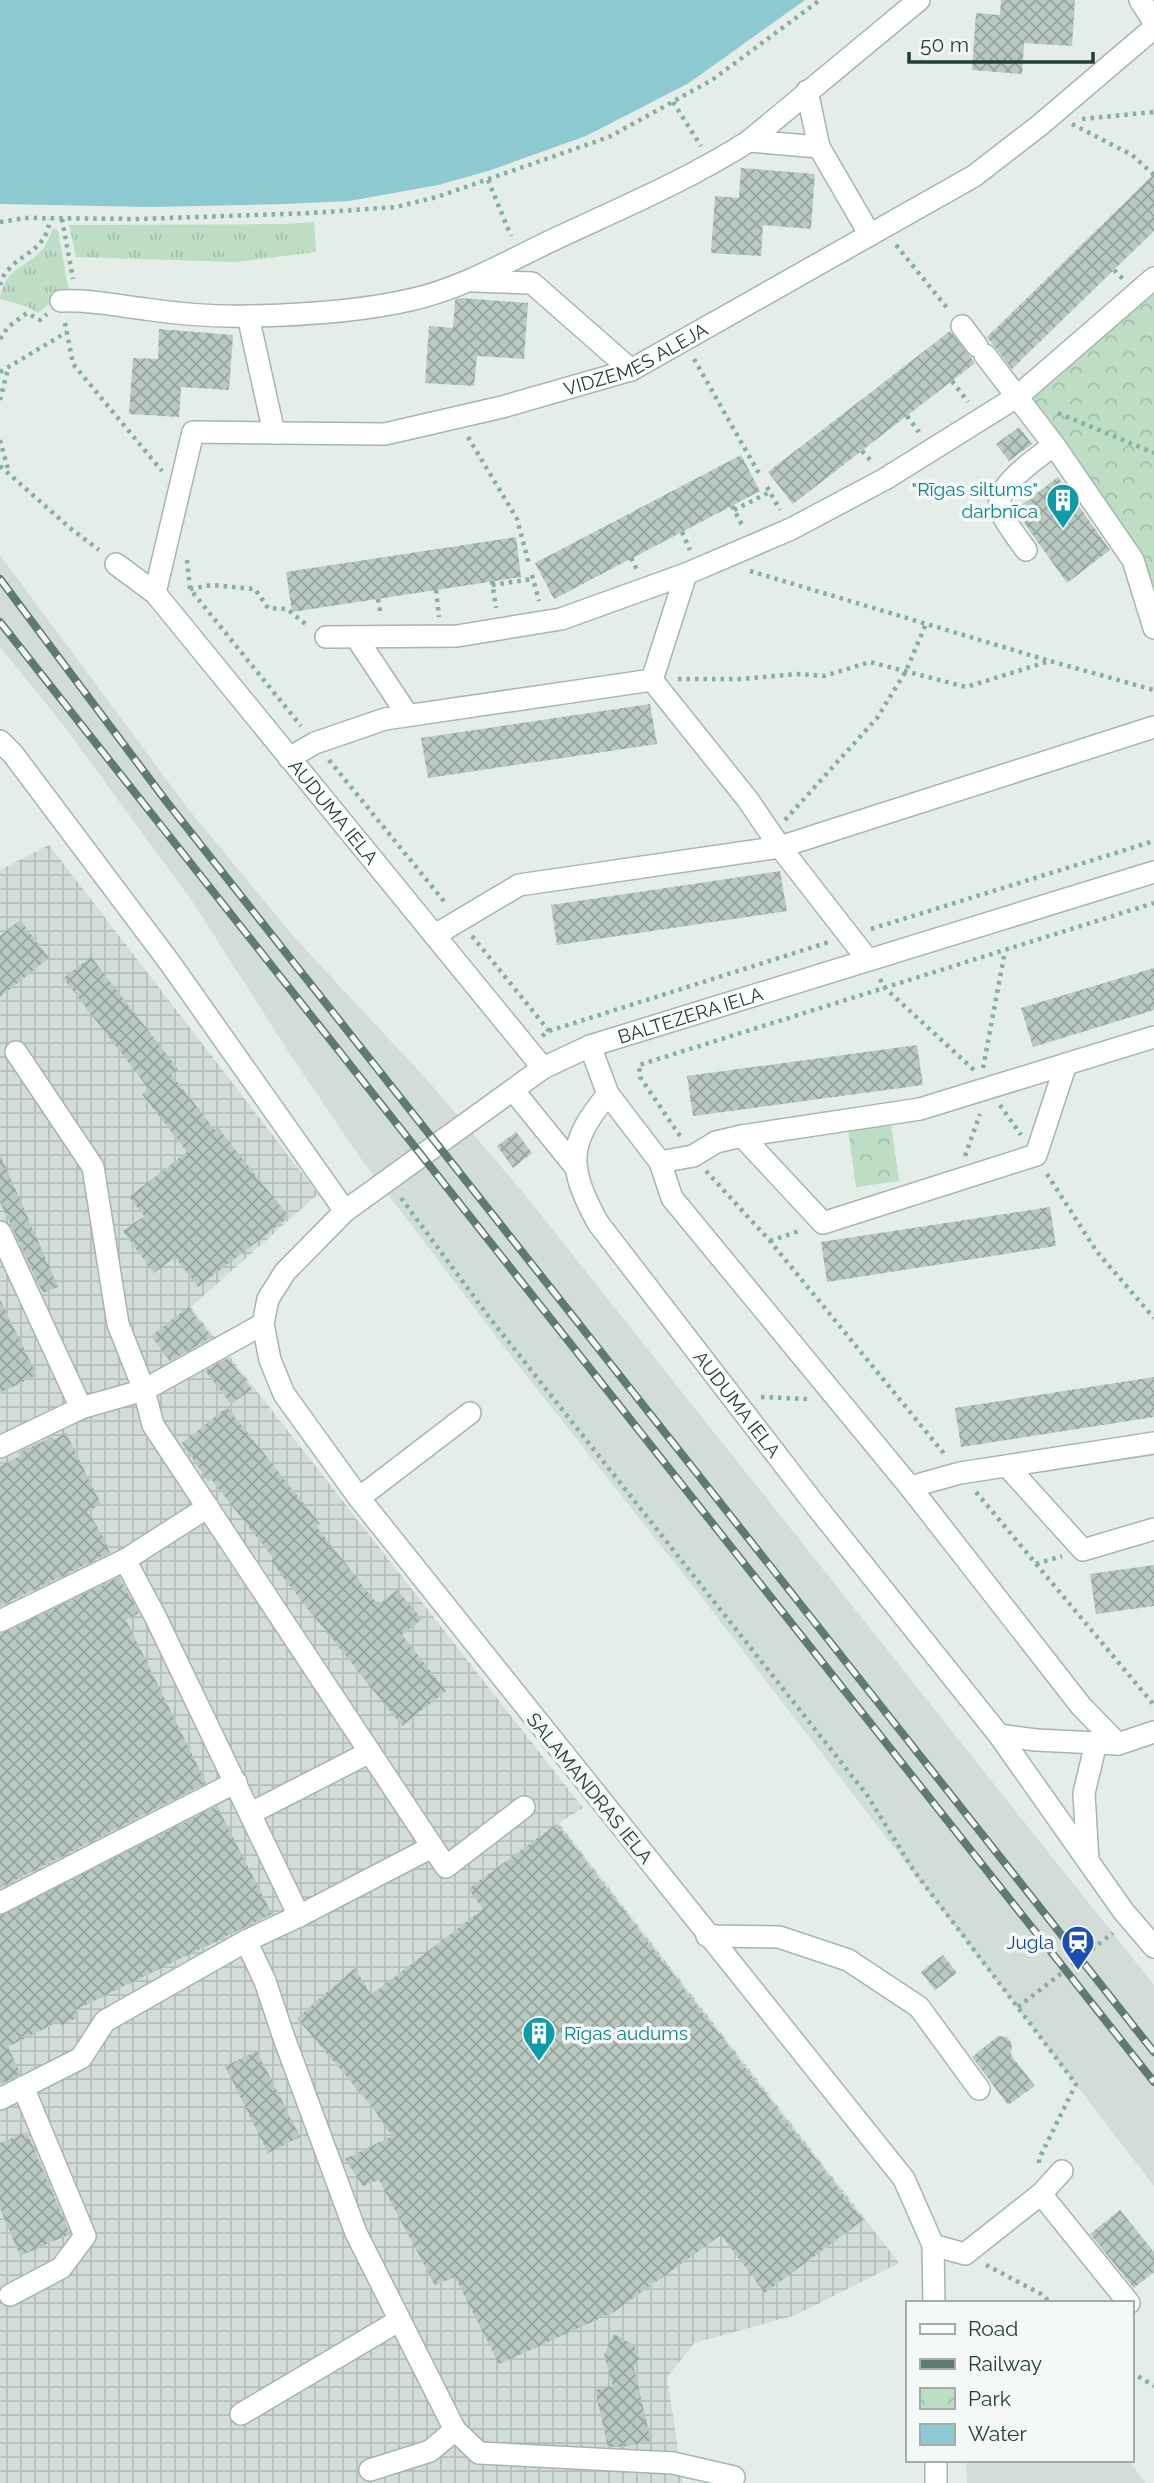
<svg xmlns="http://www.w3.org/2000/svg" width="1154" height="2483" font-family="Raleway,sans-serif">
  <style>
    .built { fill: #d2ddd7 }
    .industrial { fill: url(#industrial-grid) }
    .grass { fill: url(#grass-tufts) }
    .park { fill: url(#park-crowns) }
    .water { fill: #8dc9d0 }
    .building { fill: url(#building-cross-hatch) }
    .lines { fill: none; stroke-linecap: round; stroke-linejoin: round }
    .minor-casing { stroke: #a6b5af; stroke-width: 24 }
    .path { stroke: #85b0a1; stroke-width: 4.5; stroke-dasharray: 3.5 5; stroke-linecap: butt }
    .minor { stroke: #fff; stroke-width: 21 }
    .rail-casing { stroke: #5e7a71; stroke-width: 8 }
    .rail { stroke: #f4f9f7; stroke-width: 5; stroke-dasharray: 16; stroke-linecap: butt }
    .labels { text-anchor: middle; dominant-baseline: central; stroke-width: 7; stroke-linejoin: round; paint-order: stroke }
    .street-label { font-size: 19px; fill: #233e36; stroke: #f4f9f7 }
    .culture-label { font-size: 19px; fill: #0d838f; stroke: #f4f9f7; text-anchor: end }
    .transit-label { font-size: 19px; fill: #164399; stroke: #f4f9f7; text-anchor: end }
  </style>
  <defs>
    <pattern id="industrial-grid" width="8" height="8" patternUnits="userSpaceOnUse" patternTransform="scale(1.75)"><rect width="8" height="8" fill="#d2ddd7"/><path d="M0 4h8M4 0v8" fill="none" stroke="#b4bfb9"/></pattern>
    <pattern id="grass-tufts" width="24" height="20" patternUnits="userSpaceOnUse" patternTransform="scale(1.75)"><rect width="24" height="20" fill="#bdddc5"/><path d="M3 7l-1-3M5 7V3M7 7l1-3M15 17l-1-3M17 17v-4M19 17l1-3" fill="none" stroke="#a2bfaa"/></pattern>
    <pattern id="park-crowns" width="20" height="18" patternUnits="userSpaceOnUse" patternTransform="scale(1.75)"><rect width="20" height="18" fill="#bdddc5"/><path d="M2 6a3 3 0 1 1 6 0M12 15a3 3 0 1 1 6 0" fill="none" stroke="#a2bfaa"/></pattern>
    <pattern id="building-cross-hatch" width="8" height="8" patternUnits="userSpaceOnUse" patternTransform="scale(1.75)"><rect width="8" height="8" fill="#b9c8c1"/><path d="M0 0l8 8M0 8l8-8" fill="none" stroke="#96a49e"/></pattern>
  </defs>
  <rect width="100%" height="100%" fill="#e4ede8"/>
  <g class="built">
    <polygon points="0,555 189,810 294,937 429,1082 525,1195 1154,1985 1154,2186 697,1591 518,1365 361,1159 290,1054 194,904 65,727 0,647"/>
    <polygon points="966,2460 1129,2460 1145,2483 967,2483"/>
  </g>
  <polygon class="industrial" points="49,845 318,1194 191,1307 583,1808 559,1823 899,2263 796,2315 694,2343 667,2377 683,2483 0,2483 0,870"/>
  <g class="grass">
    <polygon points="314,222 316,252 236,262 76,257 69,225 287,224"/>
    <path d="M53,228l5,2 11,62 -10,4 -21,17 -12,-7 -26,-7c4,-31 25,-30 43,-50 4,-6 7,-14 10,-21z"/>
  </g>
  <g class="park">
    <polygon points="1154,288 1154,603 1027,396"/>
    <polygon points="891,1124 899,1181 856,1187 848,1129"/>
  </g>
  <polygon class="water" points="0,0 805,0 689,83 586,136 488,171 438,185 349,201 285,204 150,207 0,204"/>
  <g class="building">
    <polygon points="1001,0 1075,0 1072,46 1024,43 1022,74 972,70 976,13 1000,15"/>
    <polygon points="741,168 815,174 811,229 763,225 761,256 711,253 715,196 739,198"/>
    <polygon points="1154,174 1154,231 1012,369 987,337"/>
    <polygon points="460,298 528,303 524,359 477,356 474,386 425,383 429,326 453,328 455,300"/>
    <polygon points="159,329 233,335 229,390 181,387 179,417 129,414 133,358 158,359"/>
    <polygon points="950,331 975,363 793,504 768,472"/>
    <polygon points="1019,427 1032,444 1009,461 996,444"/>
    <polygon points="741,455 760,491 554,599 535,563"/>
    <polygon points="1058,477 1110,550 1067,583 1015,510"/>
    <polygon points="516,537 521,577 292,612 286,572"/>
    <polygon points="650,704 657,744 428,778 421,738"/>
    <polygon points="780,871 787,911 557,945 551,905"/>
    <polygon points="20,920 49,958 0,997 0,936"/>
    <polygon points="91,957 178,1069 171,1074 215,1130 218,1128 289,1217 198,1287 175,1257 154,1273 123,1231 144,1216 129,1197 187,1152 142,1094 149,1089 63,978"/>
    <polygon points="1154,968 1154,1010 1033,1047 1021,1008"/>
    <polygon points="917,1045 923,1085 693,1116 687,1076"/>
    <polygon points="516,1132 532,1153 513,1168 497,1146"/>
    <polygon points="0,1154 58,1287 43,1293 0,1202"/>
    <polygon points="1050,1207 1056,1246 827,1282 821,1242"/>
    <polygon points="0,1300 37,1375 0,1393"/>
    <polygon points="188,1307 212,1337 170,1361 151,1336"/>
    <polygon points="228,1358 252,1389 231,1404 205,1371"/>
    <polygon points="1154,1377 1154,1417 961,1447 955,1408"/>
    <polygon points="227,1407 320,1524 316,1526 378,1605 397,1590 422,1619 402,1635 446,1691 402,1726 285,1580 271,1561 274,1559 211,1479 208,1481 182,1443"/>
    <polygon points="66,1433 101,1504 88,1512 104,1538 110,1553 0,1606 0,1466 20,1456 18,1453 52,1437 53,1440"/>
    <polygon points="1154,1565 1154,1606 1096,1614 1090,1574"/>
    <polygon points="119,1577 139,1613 126,1620 206,1783 0,1888 0,1634"/>
    <polygon points="217,1806 272,1914 75,2010 79,2017 61,2025 59,2021 8,2047 21,2074 0,2084 0,1916"/>
    <polygon points="557,1824 863,2220 765,2293 721,2235 614,2312 499,2364 455,2277 435,2285 379,2180 363,2186 345,2159 392,2136 373,2108 297,2018 355,1968 371,1995 483,1909 468,1889"/>
    <polygon points="943,1955 957,1973 935,1990 921,1972"/>
    <polygon points="998,2036 1007,2037 1012,2044 1011,2055 1035,2086 1008,2105 972,2057"/>
    <polygon points="257,2051 300,2137 268,2153 225,2066"/>
    <polygon points="27,2132 70,2234 20,2256 0,2208 0,2143"/>
    <polygon points="1120,2210 1154,2252 1154,2272 1134,2288 1090,2234"/>
    <polygon points="614,2334 634,2345 639,2358 634,2368 651,2441 623,2447 608,2447 595,2390 613,2386 604,2355"/>
  </g>
  <g class="lines">
    <defs>
      <g id="minor">
        <polyline points="1140,0 1154,22"/>
        <polyline points="807,91 819,147 870,235"/>
        <polyline points="749,141 819,147"/>
        <polyline points="474,281 532,283 631,370"/>
        <path d="M61,301c28,-2 56,5 84,8 34,5 71,8 106,7 52,-1 113,-5 163,-17 51,-12 94,-38 141,-60 66,-31 133,-59 194,-98l170,-141"/>
        <polyline points="248,316 274,433"/>
        <polyline points="962,326 977,346"/>
        <polyline points="985,355 1054,445 1133,560 1154,628"/>
        <path d="M1026,550c-7,-10 -23,-30 -26,-41 -6,-24 38,-51 54,-64"/>
        <path id="s1" d="M116,564l39,29 388,475"/>
        <polyline points="686,574 652,680 748,800 780,847 868,960"/>
        <path id="s2" d="M155,593l38,-161 192,2 117,-27 129,-37 343,-194 66,-51 114,-97"/>
        <polyline points="326,637 457,636 561,619 686,574 791,529 885,479 1018,396 1154,278"/>
        <polyline points="356,637 407,714"/>
        <polyline points="0,741 13,754 170,963 345,1211"/>
        <polyline points="289,758 315,743 385,719 652,680"/>
        <polyline points="435,935 519,885 780,847 1154,727"/>
        <path id="s3" d="M590,1046l18,48c-41,50 -41,72 -10,129l218,283 183,229 125,177 30,35"/>
        <polyline points="16,1052 93,1167 118,1324 144,1390 153,1425 446,1867 524,1807"/>
        <polyline points="513,1090 577,1169"/>
        <polyline points="608,1094 660,1162 672,1198 910,1487 1081,1706 1118,1744"/>
        <polyline points="742,1136 823,1223 1036,1155 1066,1064"/>
        <polyline points="660,1162 693,1156 716,1142 742,1136 920,1109 1154,1037"/>
        <polyline points="0,1232 81,1408"/>
        <polyline points="0,1447 81,1408 144,1390 263,1324"/>
        <polyline points="1007,1466 1083,1550 1154,1529"/>
        <polyline points="910,1487 960,1473 1154,1443"/>
        <polyline points="359,1498 470,1413"/>
        <polyline points="208,1507 125,1560 155,1616 299,1916"/>
        <polyline points="0,1621 125,1560"/>
        <polyline points="999,1735 1036,1740 1118,1744 1154,1732"/>
        <polyline points="251,1813 370,1752"/>
        <polyline points="1088,1861 1084,1793 1096,1743"/>
        <polyline points="0,1903 236,1782"/>
        <polyline points="707,1936 779,1937 848,1960 919,2007 979,2089"/>
        <polyline points="246,1941 265,1981 283,2035 356,2233 455,2430 479,2453 673,2463 734,2477"/>
        <polyline points="0,2099 81,2058 105,2021 246,1941 299,1916 432,1847"/>
        <polyline points="1041,2194 1062,2171"/>
        <polyline points="933,2245 965,2254 1041,2194 1129,2303"/>
        <polyline points="10,2295 61,2268 85,2236 23,2087"/>
        <path id="s4" d="M934,2303l-1,-58 -29,-66 -545,-681 -75,-104 -14,-34 -7,-36 5,-25 17,-27 60,-61 198,-143 47,-22 564,-174"/>
        <polyline points="241,2414 400,2320"/>
        <polyline points="936,2460 936,2483"/>
        <polyline points="370,2470 430,2451 455,2430"/>
      </g>
    </defs>
    <use href="#minor" class="minor-casing"/>
    <g class="path">
      <polyline points="673,102 701,146"/>
      <polyline points="1082,119 1154,112"/>
      <polyline points="1072,124 1132,155 1154,175"/>
      <polyline points="488,180 511,236"/>
      <polyline points="62,219 73,279"/>
      <polyline points="0,222 25,218 139,219 312,213 396,207 437,197 609,137 712,80 820,0"/>
      <polyline points="896,245 948,309"/>
      <polyline points="1114,270 1123,279"/>
      <path d="M0,285c2,-5 4,-12 8,-15 17,-19 38,-20 42,-51"/>
      <polyline points="65,323 73,364 162,471"/>
      <polyline points="0,339 8,327 27,313 40,320 47,314"/>
      <polyline points="694,359 761,477"/>
      <polyline points="0,372 67,332"/>
      <polyline points="952,381 968,402"/>
      <polyline points="0,400 8,369"/>
      <polyline points="1058,413 1154,453"/>
      <polyline points="907,416 919,432"/>
      <polyline points="468,437 517,519 529,564"/>
      <polyline points="0,440 9,473"/>
      <polyline points="862,451 872,462"/>
      <polyline points="0,466 70,528 99,550"/>
      <polyline points="767,487 780,510"/>
      <polyline points="732,506 743,527"/>
      <polyline points="734,510 770,492"/>
      <polyline points="682,532 690,550"/>
      <polyline points="631,558 637,570"/>
      <polyline points="187,560 190,589 301,726"/>
      <polyline points="750,571 1050,661"/>
      <polyline points="532,575 539,601"/>
      <polyline points="492,581 496,608"/>
      <polyline points="492,585 533,579"/>
      <polyline points="190,589 212,585 255,589 268,608 287,609 308,626"/>
      <polyline points="436,590 439,617"/>
      <polyline points="378,599 381,615"/>
      <polyline points="678,679 741,679 797,674 824,676 870,662 966,687 1050,661 1154,690"/>
      <polyline points="329,760 447,905"/>
      <polyline points="785,820 877,718 906,671 926,624"/>
      <polyline points="871,929 1154,841"/>
      <polyline points="472,936 549,1031"/>
      <polyline points="880,979 885,988 974,1070"/>
      <polyline points="542,1036 549,1031 829,942"/>
      <polyline points="983,1068 1005,951"/>
      <polyline points="1000,1105 1021,1135"/>
      <polyline points="680,1136 640,1077 639,1065 1154,903"/>
      <polyline points="965,1156 980,1114"/>
      <polyline points="706,1171 770,1241 946,1456"/>
      <polyline points="1047,1174 1097,1252 1154,1318"/>
      <polyline points="401,1198 489,1317 867,1795 914,1871 1076,2084 1039,2159 1039,2163"/>
      <polyline points="770,1241 802,1230"/>
      <polyline points="761,1397 808,1399"/>
      <polyline points="976,1492 1154,1705"/>
      <polyline points="1036,1564 1062,1556"/>
      <polyline points="1018,2007 1113,1933"/>
      <polyline points="986,2265 1041,2294 1051,2303"/>
      <polyline points="1131,2372 1154,2386"/>
    </g>
    <use href="#minor" class="minor"/>
    <defs>
      <g id="rail">
        <polyline points="0,579 166,801 1154,2052"/>
        <polyline points="0,622 1154,2082"/>
      </g>
    </defs>
    <use href="#rail" class="rail-casing"/>
    <use href="#rail" class="rail"/>
  </g>
  <defs>
    <symbol id="building-pin" viewBox="-11 -11 22 30"><path d="M0 17L-7.5 6A9.5 9.5 0 1 1 7.5 6Z" fill="#0f9aa8" stroke="#f4f9f7"/><path d="M-4-6H4V6H1V3H-1V6H-4ZM-2.5-4.3h1.7v1.8h-1.7ZM.8-4.3h1.7v1.8H.8ZM-2.5-1h1.7V.8h-1.7ZM.8-1h1.7V.8H.8Z" fill="#fff"/></symbol>
    <symbol id="station-pin" viewBox="-11 -11 22 30"><path d="M0 17L-7.5 6A9.5 9.5 0 1 1 7.5 6Z" fill="#1a4fb4" stroke="#f4f9f7"/><path d="M-3-6H3Q5-6 5-4V2Q5 4 3 4L4.5 6H3L1.5 4h-3L-3 6H-4.5L-3 4Q-5 4-5 2V-4Q-5-6-3-6ZM-3.5-4v3h7v-3ZM-3.5 1v1.5H-2V1ZM2 1v1.5H3.5V1Z" fill="#fff"/></symbol>
  </defs>
  <g fill-rule="evenodd">
    <use href="#building-pin" x="1044" y="481" width="38" height="52"/>
    <use href="#station-pin" x="1059" y="1923" width="38" height="52"/>
    <use href="#building-pin" x="520" y="2014" width="38" height="52"/>
  </g>
  <g class="labels">
    <g class="street-label">
      <text stroke="none"><textPath href="#s2" startOffset="620">VIDZEMES ALEJA</textPath></text>
      <text stroke="none"><textPath href="#s1" startOffset="331">AUDUMA IELA</textPath></text>
      <text stroke="none"><textPath href="#s4" startOffset="1748">BALTEZERA IELA</textPath></text>
      <text stroke="none"><textPath href="#s3" startOffset="422">AUDUMA IELA</textPath></text>
      <text transform="translate(590 1788) rotate(51)">SALAMANDRAS IELA</text>
    </g>
    <g class="culture-label">
      <text x="1038" y="489">"Rīgas siltums"<tspan x="1038" dy="22">darbnīca</tspan></text>
      <text x="564" y="2033" text-anchor="start">Rīgas audums</text>
    </g>
    <g class="transit-label">
      <text x="1054" y="1942">Jugla</text>
    </g>
  </g>
  <rect x="906" y="2301" width="228" height="161" fill="#f4f9f7" stroke="#a0aeaa" stroke-width="2"/>
  <rect x="920" y="2324" width="35" height="10" fill="#ffffff" stroke="#a0aeaa" stroke-width="2"/>
  <text x="968" y="2336" font-size="21" fill="#233e36">Road</text>
  <rect x="920" y="2359" width="35" height="10" fill="#5e7a71" stroke="#a0aeaa" stroke-width="2"/>
  <text x="968" y="2371" font-size="21" fill="#233e36">Railway</text>
  <rect x="920" y="2388" width="35" height="21" fill="url(#park-crowns)" stroke="#a0aeaa" stroke-width="2"/>
  <text x="968" y="2406" font-size="21" fill="#233e36">Park</text>
  <rect x="920" y="2424" width="35" height="21" fill="#8dc9d0" stroke="#a0aeaa" stroke-width="2"/>
  <text x="968" y="2441" font-size="21" fill="#233e36">Water</text>
  <path d="M909 52v10h184v-10" fill="none" stroke="#233e36" stroke-width="3.5"/>
  <text x="920" y="52" font-size="21" fill="#233e36" stroke="#f4f9f7" stroke-width="5" paint-order="stroke">50 m</text>
</svg>
